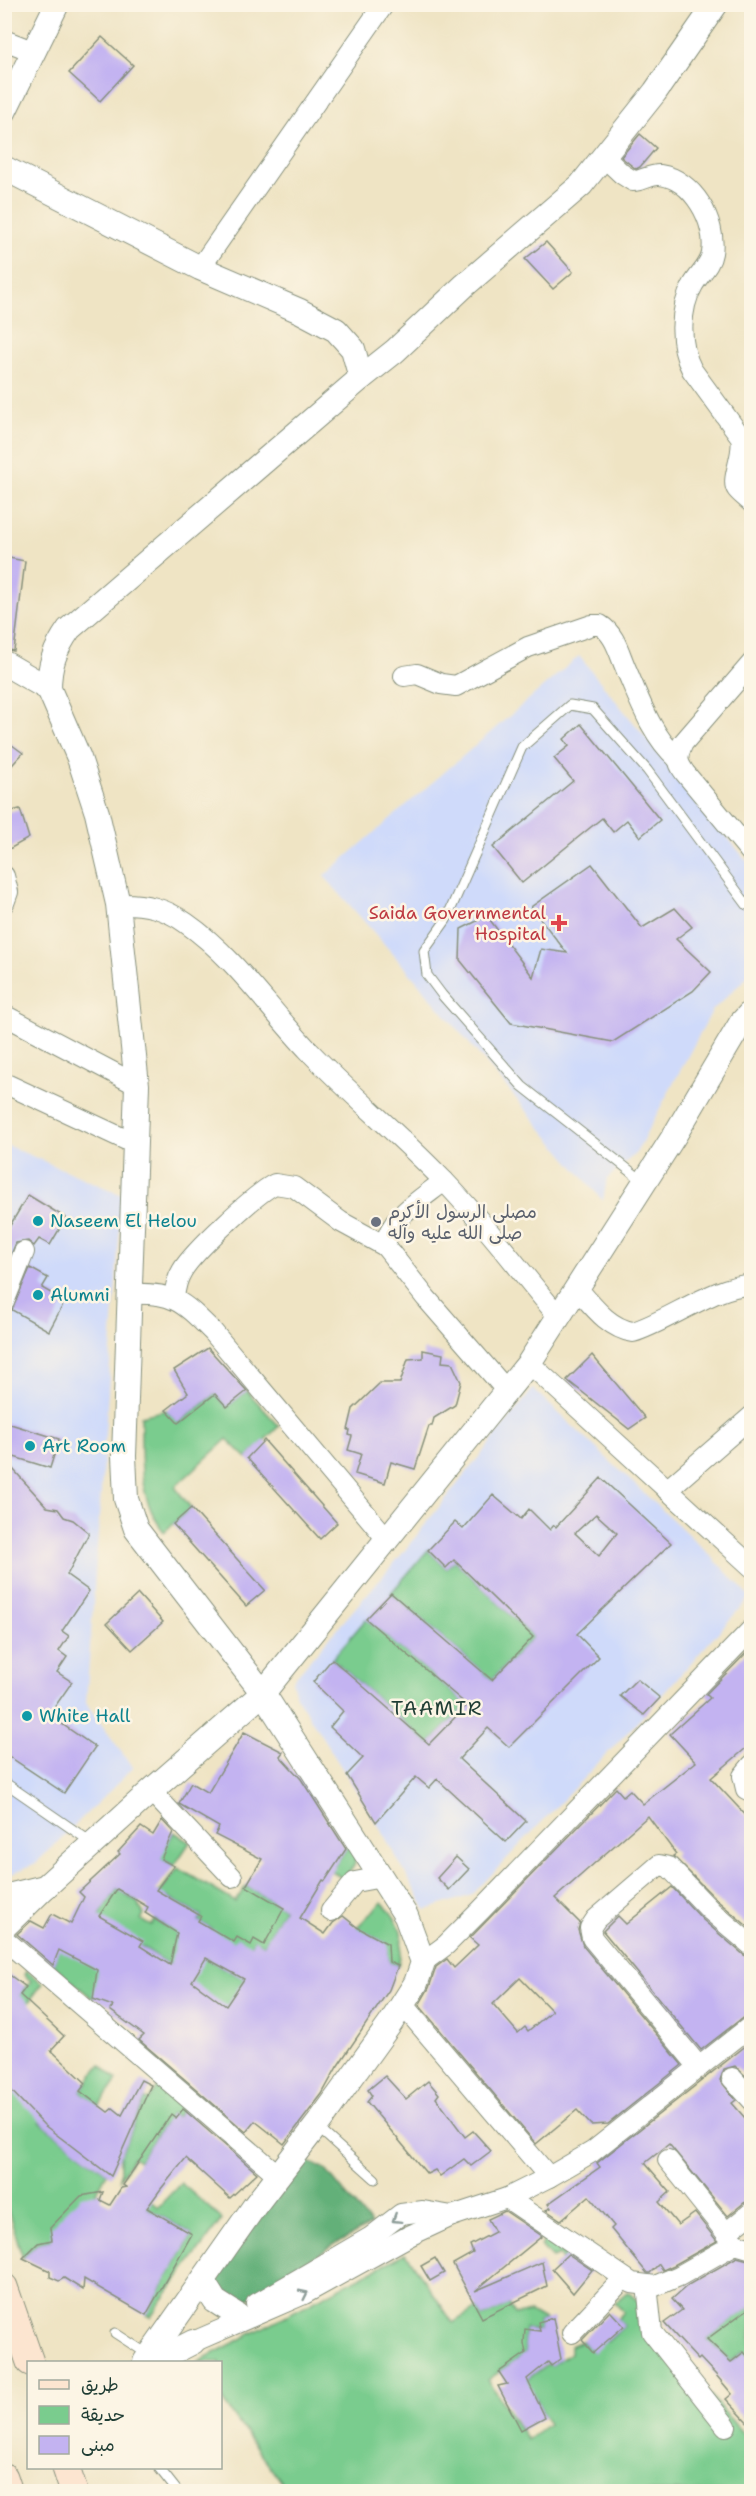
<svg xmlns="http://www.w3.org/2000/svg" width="756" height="2496" font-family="'Shantell Sans','Playpen Sans Arabic',sans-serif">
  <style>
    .built { fill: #cfdafa }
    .green { fill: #7acc8e; stroke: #4c8461; stroke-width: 1.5 }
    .forest { fill: #63b079; stroke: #417656; stroke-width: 1.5 }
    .building { fill: #c3b3f1; fill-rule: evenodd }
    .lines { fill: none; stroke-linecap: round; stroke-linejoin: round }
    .service-casing { stroke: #87907c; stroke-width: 11 }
    .minor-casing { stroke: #87907c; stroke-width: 22 }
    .tertiary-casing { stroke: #87907c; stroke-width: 26 }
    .secondary-casing { stroke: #87907c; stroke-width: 29 }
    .service { stroke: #fff; stroke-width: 9 }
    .minor { stroke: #fff; stroke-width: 20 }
    .tertiary { stroke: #fff; stroke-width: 24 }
    .secondary { stroke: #fce5d0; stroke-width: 27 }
    .oneway { stroke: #8f9e9a }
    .health-dot { fill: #e0444e; stroke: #fcf5e5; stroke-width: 2 }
    .culture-dot { fill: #0f9aa8; stroke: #fcf5e5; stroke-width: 2 }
    .worship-dot { fill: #6b7280; stroke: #fcf5e5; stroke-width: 2 }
    .labels { text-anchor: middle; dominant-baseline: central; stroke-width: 5; stroke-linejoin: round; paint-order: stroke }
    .health-label { font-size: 18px; fill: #be3a42; stroke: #fcf5e5; text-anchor: end }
    .worship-label { font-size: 18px; fill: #5b616d; stroke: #fcf5e5; text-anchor: start }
    .culture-label { font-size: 18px; fill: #0d838f; stroke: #fcf5e5; text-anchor: start }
    .neighbourhood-label { font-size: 20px; letter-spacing: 1.5px; fill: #1f3d34; stroke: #fcf5e5 }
  </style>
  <rect width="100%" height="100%" fill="#fcf5e5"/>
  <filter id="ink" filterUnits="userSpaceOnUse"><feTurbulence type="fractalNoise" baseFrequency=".0167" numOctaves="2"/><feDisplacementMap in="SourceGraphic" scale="12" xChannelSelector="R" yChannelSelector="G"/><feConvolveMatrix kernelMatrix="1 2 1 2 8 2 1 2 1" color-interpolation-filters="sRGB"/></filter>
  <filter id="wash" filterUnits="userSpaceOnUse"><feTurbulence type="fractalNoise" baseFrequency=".008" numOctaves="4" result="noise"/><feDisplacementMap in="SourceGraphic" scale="24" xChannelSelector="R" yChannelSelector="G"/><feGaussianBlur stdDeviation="1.35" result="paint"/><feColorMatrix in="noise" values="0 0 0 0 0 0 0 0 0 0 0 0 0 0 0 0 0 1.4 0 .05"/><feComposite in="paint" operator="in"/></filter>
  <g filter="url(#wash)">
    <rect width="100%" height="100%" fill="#efe4c4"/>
    <g class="built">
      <polygon points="579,656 751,866 751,973 712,1011 636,1153 607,1179 603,1201 408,971 324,876"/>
      <polygon points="4,1144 122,1195 86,1703 133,1768 36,1863 5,1877"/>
      <polygon points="533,1389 709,1554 750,1597 644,1715 472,1895 426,1910 380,1828 296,1696 292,1681 402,1554"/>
    </g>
    <g class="green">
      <path d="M247,1391l32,35 -32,32 -20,-19 -52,48 16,21 -27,24c-28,-36 -22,-73 -23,-116l25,-6 13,13 37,-29 11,13z"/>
      <polygon points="428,1550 446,1568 454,1560 533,1637 492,1680 391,1593"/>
      <polygon points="366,1619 467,1705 429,1744 332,1659"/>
      <polygon points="174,1832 190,1842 174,1866 159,1858"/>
      <polygon points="351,1842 358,1851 354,1866 342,1878 331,1871"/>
      <polygon points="178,1868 235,1902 246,1886 284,1908 264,1945 254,1940 251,1945 228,1953 212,1929 198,1921 201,1916 167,1896 151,1903"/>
      <polygon points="117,1889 137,1902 144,1914 141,1920 152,1926 155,1920 185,1936 170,1965 123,1934 93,1999 53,1965 59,1948 99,1916"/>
      <path d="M382,1902c22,24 23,33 16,64l-9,-4 -2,-18 -18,-10 -16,-3z"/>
      <polygon points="205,1958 239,1976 245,1977 224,2057 182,1980"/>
      <polygon points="26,1971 43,1983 28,2003 6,2022 16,2000 31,1981 24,1975"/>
      <polygon points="100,2065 117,2080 99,2106 80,2091"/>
      <polygon points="161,2082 188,2100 176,2118 171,2114 139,2161 133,2157 120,2179 120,2156 145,2099 149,2100"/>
      <polygon points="4,2083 61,2095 40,2122 107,2173 96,2193 52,2240 38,2243 23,2258 5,2202"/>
      <polygon points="181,2183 222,2219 150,2317 146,2315 192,2234 147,2208 142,2195 158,2207"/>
      <polygon points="528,2221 570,2253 562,2260 559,2255 552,2258 541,2246 544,2242"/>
      <polygon points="406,2253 453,2323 477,2308 482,2318 509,2304 515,2314 531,2312 545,2320 538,2322 540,2331 525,2329 524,2343 526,2353 488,2380 527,2440 548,2424 536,2398 524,2382 549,2363 551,2366 570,2353 570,2346 582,2341 593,2352 605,2341 607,2342 624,2326 617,2319 624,2312 615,2303 628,2292 643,2306 662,2339 751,2443 751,2482 739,2492 287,2491 221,2398 220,2362 197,2362"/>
      <polygon points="751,2306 751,2361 743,2352 731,2362 707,2339"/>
    </g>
    <polygon class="forest" points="303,2159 326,2170 371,2225 335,2244 236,2307 214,2287 218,2274"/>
    <g id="blocks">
      <g class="building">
        <polygon points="102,37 133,65 100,101 69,73"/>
        <polygon points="640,134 656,148 640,167 636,169 621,157"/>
        <polygon points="546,242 573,272 553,289 525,259"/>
        <polygon points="4,557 25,561 14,651 4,649"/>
        <polygon points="581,724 660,820 640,837 627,820 613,832 602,818 522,883 493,847 573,781 554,758 569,746 564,739"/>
        <polygon points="4,739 23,753 4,774"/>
        <polygon points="20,809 29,838 4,852 4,813"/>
        <polygon points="592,864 642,928 675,908 692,927 676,939 711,972 693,991 613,1042 511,1023 460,960 461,929 487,916 533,977 541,949 567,953 531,907"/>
        <polygon points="28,1195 66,1218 50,1245 39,1239 34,1246 28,1241 16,1243 5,1268 5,1234"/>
        <polygon points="30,1268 48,1278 42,1288 65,1301 49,1331 12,1310"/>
        <polygon points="208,1348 247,1391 227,1407 215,1394 178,1423 166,1410 188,1393 174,1370"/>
        <polygon points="423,1350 443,1354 442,1362 452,1363 461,1382 455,1405 434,1418 432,1426 429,1426 415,1469 391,1462 385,1483 355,1474 361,1454 348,1450 352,1436 349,1435 350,1430 348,1430 353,1409 380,1383 400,1383 408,1359 423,1358"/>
        <polygon points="592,1355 645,1418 629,1429 567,1380"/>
        <polygon points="4,1422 59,1439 50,1468 4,1454"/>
        <polygon points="264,1440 337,1523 320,1539 247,1458"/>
        <polygon points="4,1459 47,1507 58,1509 64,1517 73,1520 89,1533 67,1575 89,1591 62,1631 69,1636 59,1651 67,1657 57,1672 72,1682 49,1715 95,1747 64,1793 4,1753"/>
        <path d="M601,1478l70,65 -94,91 22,23 -90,90 -21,-19 -29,31 67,62 -20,21 -69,-63 -8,9 -13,-11 -40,45 -29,-47 16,-17 -33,-31 13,-16 -30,-29 19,-23 97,85 38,-39 -101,-86 25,-26 101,87 41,-43 -79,-77 -8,8 -18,-18 27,-28 8,7 30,-34 28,24 8,-10 21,21 4,-5 2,2zM596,1514l21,19 -18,23 -24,-23z"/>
        <polygon points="191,1508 265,1590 246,1606 173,1524"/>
        <polygon points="138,1594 163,1622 132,1650 107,1623"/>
        <path d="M752,1647v96l-41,35 41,44v108l-33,-28 -46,-46 3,-2 -28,-38 -93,82 25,25 -2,7 5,16 99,119 -74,59 -17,1 -14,-15 -41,34 -117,-139 10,-17 7,-21 11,-8 7,9 24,-23 -8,-7 146,-150 7,8 7,-6 13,14 53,-42 -26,-28 40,-36 -4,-4zM520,1978l32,33 -24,20 -3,-4 -7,6 -25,-29z"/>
        <polygon points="637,1679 660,1698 644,1715 620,1696"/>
        <path d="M244,1732l39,20 -3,4 21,23 45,70 -21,32 -2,-1 -23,38 25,16 8,-11 10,-7 14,11 31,17 1,18 9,4 -9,24 -52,77 -15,27 -38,50 -29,-23 -9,11 -107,-92 5,-5 -34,-25 3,-4 -20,-7 4,-29 -38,-20 -6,15 -36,-31 14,-13 13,7 8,-14 19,10 13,-27 -5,-5 41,-38 -2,-2 23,-25 12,8 9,-15 11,12 -12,27 13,7 -18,24 45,26 -3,5 36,21 3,-5 14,8 3,-6 10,6 20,-37 -38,-22 16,-27 -47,-24 4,-8 -40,-23 12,-21 17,10zM117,1889l31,18 -3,6 32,20 -7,32 -30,-19 3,-5 -44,-25zM206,1958l38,21 -18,27 -34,-25z"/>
        <polygon points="456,1857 469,1869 449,1890 437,1878"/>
        <polygon points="672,1887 703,1920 744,1955 752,1958 752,2013 745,2016 701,2050 603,1931 618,1916 626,1924"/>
        <polygon points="4,1971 26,1987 20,1995 64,2036 51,2050 86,2083 80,2091 108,2112 113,2108 122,2115 141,2080 151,2085 111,2176 44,2125 4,2083"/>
        <polygon points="752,2041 752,2082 735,2066 724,2069 720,2080 736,2100 732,2103 752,2126 752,2200 744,2203 728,2216 669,2144 645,2163 670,2192 659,2202 678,2225 695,2213 717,2241 674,2265 663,2270 659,2264 650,2273 647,2273 611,2229 614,2226 589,2196 561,2220 546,2210 551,2208 548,2204 600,2167 597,2163"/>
        <polygon points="385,2076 406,2099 428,2081 439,2094 436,2098 465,2137 473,2131 491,2151 471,2166 464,2159 440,2176 435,2170 427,2174 367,2102 372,2096 368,2090"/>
        <polygon points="183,2109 257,2173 230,2198 186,2158 160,2190 147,2208 192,2234 146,2315 84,2279 83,2290 64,2278 59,2281 50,2277 50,2271 23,2258 38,2243 52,2240 50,2228 81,2196 103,2192 100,2200 110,2205 121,2188 126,2187 123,2185 171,2114 176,2118"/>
        <polygon points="505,2211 542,2236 475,2291 542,2262 547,2286 482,2318 453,2264 473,2253 470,2245 495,2232 488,2219"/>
        <polygon points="568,2254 592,2270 573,2293 552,2269"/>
        <polygon points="737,2257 752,2261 752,2306 707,2339 731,2362 744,2352 752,2361 752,2427 726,2399 732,2394 716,2375 700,2358 698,2360 664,2323 682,2310 672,2299 688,2285"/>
        <polygon points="435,2258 444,2273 430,2281 421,2266"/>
        <polygon points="610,2311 624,2326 593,2353 582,2340"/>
        <polygon points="553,2318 561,2359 551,2366 548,2362 527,2379 545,2417 521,2430 498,2386 507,2384 499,2372 526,2353 524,2343 525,2329 540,2331 538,2322"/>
      </g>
    </g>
  </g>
  <g filter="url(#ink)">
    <use href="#blocks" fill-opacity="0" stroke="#87907c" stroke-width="1.5"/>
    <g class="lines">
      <defs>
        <g id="service">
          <polyline points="643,1181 522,1086 442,995 427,975 424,951 446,920 522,747 570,705 593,709 647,770 747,905"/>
          <polyline points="4,1782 91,1842"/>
          <polyline points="316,2126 375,2179"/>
          <polyline points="115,2333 149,2355"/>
          <polyline points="159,2468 178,2492"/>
        </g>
        <g id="minor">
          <polyline points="4,40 35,52"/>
          <path d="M603,156l19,18 11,7c10,0 18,-7 27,-6 33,4 57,47 52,78 -2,13 -13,21 -19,32 -14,24 -14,61 -1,85l49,67c4,18 -11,43 -4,52 4,5 10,9 15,14"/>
          <polyline points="200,268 384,4"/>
          <path d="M752,663l-69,80c-6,13 -7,18 2,30l67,81"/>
          <path d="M404,676l13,-2 24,10 15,2 72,-39 64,-22h8c15,9 19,28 26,44 13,30 26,67 51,89"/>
          <polyline points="4,876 8,892 4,903"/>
          <path d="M118,904c26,-1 47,4 68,19 49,34 83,86 123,128 43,45 91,84 134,129 41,42 77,91 115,136"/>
          <polyline points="4,1015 137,1085"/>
          <polyline points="4,1083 135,1144"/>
          <path d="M444,1181c-21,17 -55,36 -59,65l41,52 81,93"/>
          <path d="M576,1287c16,18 32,41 57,45 34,-10 86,-49 119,-47"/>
          <path d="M128,1294c46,-2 54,7 85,38l174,207"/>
          <path d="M174,1298c1,-10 3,-19 8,-27 10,-18 75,-79 93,-87l19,3 47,35 44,24"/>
          <polyline points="4,1302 24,1252"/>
          <polyline points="529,1363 752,1567"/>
          <polyline points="667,1490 752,1416"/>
          <polyline points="752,1765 743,1776 746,1789 752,1792"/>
          <polyline points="151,1791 232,1877"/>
          <polyline points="331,1911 355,1882 382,1877"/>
          <polyline points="4,1939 278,2175"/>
          <polyline points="423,1962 446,1945 481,1910 752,1629"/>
          <polyline points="403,2005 549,2177"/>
          <polyline points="699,2067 592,1938 590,1928 596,1919 659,1865 669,1867 711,1911 752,1946"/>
          <polyline points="732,2078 752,2100"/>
          <polyline points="668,2160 735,2244"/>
          <polyline points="507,2198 632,2283 655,2286 679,2276 735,2244 752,2249"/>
          <polyline points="726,2233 752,2212"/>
          <polyline points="647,2285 652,2332 726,2426"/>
          <polyline points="256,2304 371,2237 401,2214 423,2211 452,2216"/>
          <polyline points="572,2333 624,2278"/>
          <polyline points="193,2342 304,2294 409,2236 452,2216 507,2198 549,2177 592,2152 752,2025"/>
        </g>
        <g id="tertiary">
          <polyline points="4,112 57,4"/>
          <polyline points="4,168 200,268 300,311 336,330 353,349 361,378"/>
          <polyline points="4,663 49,689 79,758 97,813 118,904 137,1085 124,1456 126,1499 136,1529 263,1693 406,1916 423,1962 416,1983 390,2024 320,2121 254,2207 145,2362"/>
          <path d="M49,689c0,-24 6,-40 20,-60l292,-251 34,-27 70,-66 116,-100 74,-93 61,-88"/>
          <polyline points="4,1897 45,1887"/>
          <polyline points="4,1927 45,1887 151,1791 263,1693 529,1363 676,1133 741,1023 752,1011"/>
          <polyline points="203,2282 215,2301 237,2315"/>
          <polyline points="154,2362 193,2342"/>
        </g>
        <g id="secondary">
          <polyline points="4,2287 30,2362"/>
          <polyline points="66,2468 74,2492"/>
          <polyline points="4,2477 9,2492"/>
        </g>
      </defs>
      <use href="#service" class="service-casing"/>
      <use href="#minor" class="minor-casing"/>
      <use href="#tertiary" class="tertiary-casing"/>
      <use href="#secondary" class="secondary-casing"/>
      <use href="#service" class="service"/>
      <use href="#minor" class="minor"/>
      <use href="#tertiary" class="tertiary"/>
      <use href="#secondary" class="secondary"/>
    </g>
    <defs><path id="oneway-chevron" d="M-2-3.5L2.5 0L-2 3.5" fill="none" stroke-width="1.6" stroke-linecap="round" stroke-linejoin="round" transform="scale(1.5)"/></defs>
    <g class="oneway">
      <use href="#oneway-chevron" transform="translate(396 2219) rotate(148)"/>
      <use href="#oneway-chevron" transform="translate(304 2294) rotate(-26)"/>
    </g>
  </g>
  <path class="health-dot" d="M556 914h6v6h6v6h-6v6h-6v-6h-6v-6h6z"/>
  <g class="culture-dot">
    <circle cx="38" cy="1221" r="6"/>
    <circle cx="38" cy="1295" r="6"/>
    <circle cx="30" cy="1446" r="6"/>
    <circle cx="27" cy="1716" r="6"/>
  </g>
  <circle class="worship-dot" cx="376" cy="1222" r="6"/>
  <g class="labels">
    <g class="health-label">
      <text x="546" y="913">Saida Governmental<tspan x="546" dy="21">Hospital</tspan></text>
    </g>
    <g class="worship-label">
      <text x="388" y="1212">مصلى الرسول الأكرم<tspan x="388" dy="21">صلى الله عليه وآله</tspan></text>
    </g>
    <g class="culture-label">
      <text x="50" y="1221">Naseem El Helou</text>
      <text x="50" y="1295">Alumni</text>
      <text x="42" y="1446">Art Room</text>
      <text x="39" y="1716">White Hall</text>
    </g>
    <g class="neighbourhood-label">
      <text x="437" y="1708">TAAMIR</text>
    </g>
  </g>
  <rect width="756" height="2496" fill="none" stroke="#fcf5e5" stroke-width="24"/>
  <rect x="27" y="2361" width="195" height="108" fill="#fcf5e5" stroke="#a4ab9e" stroke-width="1.5"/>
  <rect x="39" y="2380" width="30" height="9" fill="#fce5d0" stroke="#a4ab9e" stroke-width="1.5"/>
  <text x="81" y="2391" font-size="18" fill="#1f3d34">طريق</text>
  <rect x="39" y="2406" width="30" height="18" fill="#7acc8e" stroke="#a4ab9e" stroke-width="1.5"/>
  <text x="81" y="2421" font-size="18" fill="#1f3d34">حديقة</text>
  <rect x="39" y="2436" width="30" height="18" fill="#c3b3f1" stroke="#a4ab9e" stroke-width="1.5"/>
  <text x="81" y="2451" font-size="18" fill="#1f3d34">مبنى</text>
</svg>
